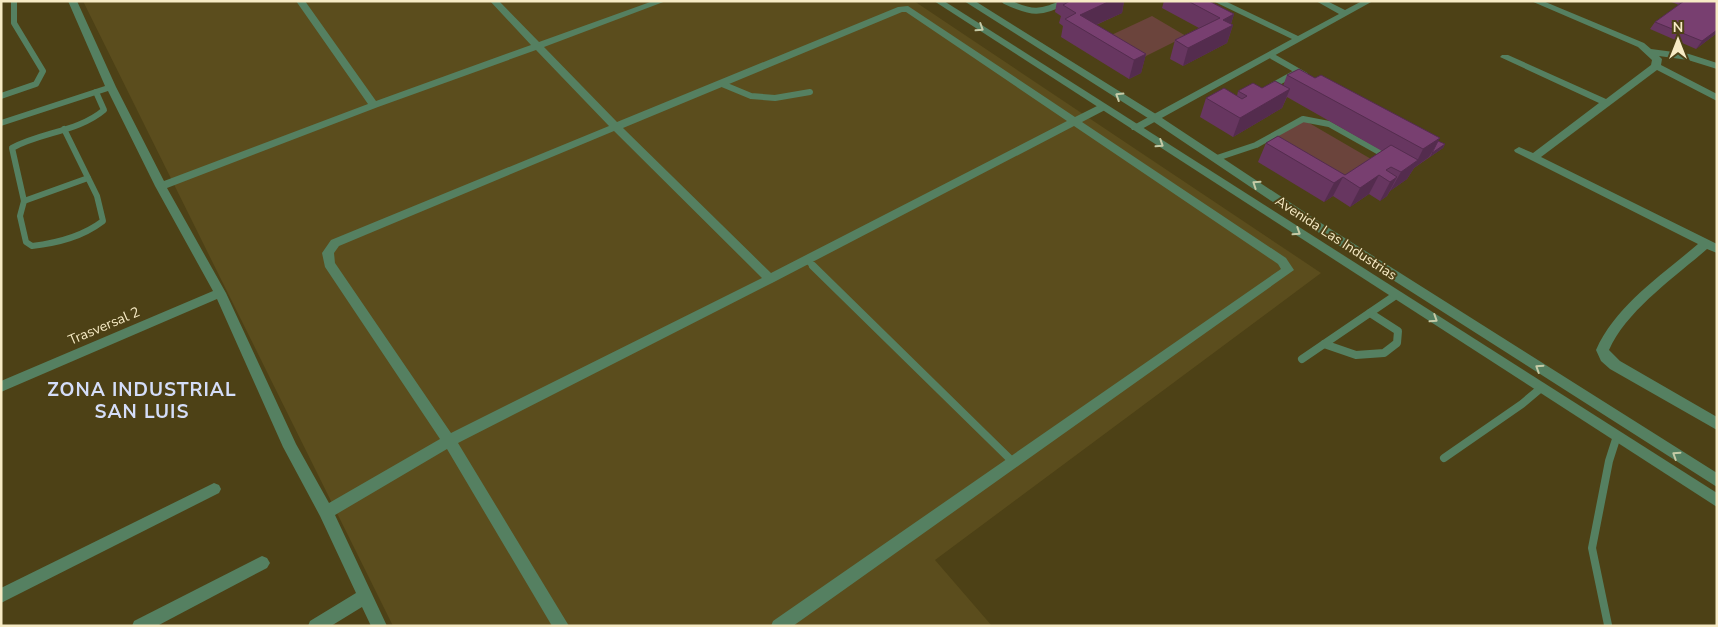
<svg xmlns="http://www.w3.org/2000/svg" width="1718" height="627" font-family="'Nunito Sans',sans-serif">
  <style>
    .built { fill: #5b4d1d }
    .green { fill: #6b443c }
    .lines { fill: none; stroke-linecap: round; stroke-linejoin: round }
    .service-far1 { stroke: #558061; stroke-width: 6 }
    .service { stroke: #558061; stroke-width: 8 }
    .minor { fill: #558061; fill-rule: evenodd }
    .tertiary { fill: #558061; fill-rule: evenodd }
    .wall { fill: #673660 }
    .shaded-wall { fill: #542c4e }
    .building { fill: #783f70; stroke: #542c4e }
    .oneway { stroke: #c6cba7 }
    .labels { text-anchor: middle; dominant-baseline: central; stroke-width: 4; stroke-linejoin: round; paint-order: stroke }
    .street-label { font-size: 14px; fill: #f7ebc5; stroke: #4d4116 }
    .district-label { font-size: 19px; font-weight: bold; letter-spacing: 1px; fill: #d4ddf9; stroke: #4d4116 }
  </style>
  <rect width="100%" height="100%" fill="#4d4116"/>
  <polygon class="built" points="83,1 914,1 1321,273 935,560 992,626 393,626"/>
  <g class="green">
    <polygon points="1152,16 1186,36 1140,59 1105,38"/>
    <polygon points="1304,120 1371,159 1344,176 1277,136"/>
  </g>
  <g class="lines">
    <g class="service-far1">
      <path d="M1005,1c29,14 34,12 63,0"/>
      <polyline points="1270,55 1305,75"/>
      <polyline points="722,84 751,96 775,98 810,92"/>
      <polyline points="1270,87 1295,73"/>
      <polyline points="1,96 36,84 43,71 14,23 14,1"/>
      <path d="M64,129l33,67 6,25c-21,16 -45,22 -71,25l-6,-4 -6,-26 4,-15 -12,-53c29,-16 66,-16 92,-38l-8,-18"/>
      <polyline points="1217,158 1256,145 1303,119 1329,124 1379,152"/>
      <polyline points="24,201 88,178"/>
      <polyline points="807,260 814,267"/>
    </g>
    <g class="service">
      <polyline points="813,266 1012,461"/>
      <polyline points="1324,344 1356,355 1384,353 1397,343 1398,331 1370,313"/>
      <polyline points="1302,359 1396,295"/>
      <polyline points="1444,458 1522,404 1541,388"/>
      <polyline points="1608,625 1592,548 1609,461 1617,436"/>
    </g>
    <g class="minor">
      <path d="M68,1h9l39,86 48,94 204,-77 -72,-103h9l71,100 155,-56 -41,-44h9l40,41 114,-41h13l-122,46 73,75 281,-115 10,-1 167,111 24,-12h8v4l-25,13 204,136 8,12 -501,356h-22l2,-5 508,-352 -3,-5 -204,-138 -300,156 -316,161 111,183h-17l-105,-177 -112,66 52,111h-16l-9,-19 -31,19h-23l2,-5 46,-28 -36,-77 -37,-69 -66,-148 -216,93v-11l212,-90 -58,-105 -47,-95 -107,35v-6l104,-34zM902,12h4l161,109 -296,152 -148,-145zM536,50l73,76 -278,114 -9,13 3,14 115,172 -111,64 -33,-59 -70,-151 -59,-105 211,-81zM614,131l148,147 -311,155 -116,-170 -1,-10 5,-7z"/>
      <polygon points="1213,1 1225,1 1298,36 1339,14 1316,1 1327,1 1345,10 1362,1 1373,1 1140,130 1132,130 1131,128 1132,126 1292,39"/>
      <path d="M1531,1h12l101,42 7,6 38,5 28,9v6l-29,-9 -29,-4 3,3 -1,6 56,29v7l-60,-31 -116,87 176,87v9l-10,-4c-32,28 -81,62 -98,101l11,11 97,56v13l-107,-61 -9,-8 -5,-11c20,-45 66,-75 102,-106l-183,-92 -1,-2 5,-3 14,6 66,-50 -99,-46 2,-2h6l98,44 45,-34 1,-5 -14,-13z"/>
      <polygon points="214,483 219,485 221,489 219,493 1,603 1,588"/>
      <polygon points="262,556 267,558 270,563 267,568 157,626 132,626 134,621"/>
    </g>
    <g class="tertiary">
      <polygon points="934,1 944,1 1717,493 1717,507"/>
      <polygon points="964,1 975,1 1159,116 1321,223 1717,473 1717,487 1313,229 1151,120"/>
    </g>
  </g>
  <g class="wall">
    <polygon points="1057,1 1124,1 1122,13 1096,25 1146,54 1141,73 1129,79 1061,37 1063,26 1059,23 1061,16 1055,12"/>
    <polygon points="1164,1 1209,1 1234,14 1231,24 1233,25 1227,43 1183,66 1170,59 1175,40 1199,28 1162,8"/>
    <polygon points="1669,1 1717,1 1717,33 1696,49 1650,29 1655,22 1679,5"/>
    <polygon points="1287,75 1438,141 1445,144 1443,148 1414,168 1407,179 1390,191 1387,196 1380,201 1369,194 1350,207 1333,196 1324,202 1258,162 1266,143 1345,175 1382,151 1287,97 1282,108 1233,137 1200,117 1206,98 1237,96 1238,91 1283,86"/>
  </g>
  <g class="shaded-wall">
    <polygon points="1110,1 1124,1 1122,13 1084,30 1080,15"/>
    <polygon points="1234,14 1230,27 1233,25 1227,43 1183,66 1188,48 1223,20"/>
    <polygon points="1717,30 1717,33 1696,49 1702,41"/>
    <polygon points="1146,54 1141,73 1129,79 1134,60"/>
    <polygon points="1290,89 1282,108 1233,137 1240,118"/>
    <polygon points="1440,138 1429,157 1414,168 1407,179 1390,191 1401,172 1417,161 1423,149"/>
    <polygon points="1445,144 1443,148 1430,157 1432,153"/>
    <polygon points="1379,175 1369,194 1350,207 1360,188"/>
    <polygon points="1343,177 1333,196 1324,202 1334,183"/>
    <polygon points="1397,177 1387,196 1380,201 1390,182"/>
  </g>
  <g class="building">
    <polygon points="1070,1 1110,1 1080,15 1146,54 1134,60 1065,19 1076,13 1063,5"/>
    <polygon points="1188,1 1209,1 1234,14 1223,20 1233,25 1188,48 1175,40 1220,18"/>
    <polygon points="1684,1 1717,1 1717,30 1702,41 1655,22"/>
    <polygon points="1299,69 1315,78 1321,75 1440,138 1423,149 1287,75"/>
    <polygon points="1275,81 1290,89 1240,118 1206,98 1224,88 1242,99 1247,96 1238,91 1253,83 1262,88"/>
    <polygon points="1278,136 1345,175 1391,145 1418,160 1401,172 1391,167 1386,170 1397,177 1390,182 1379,175 1360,188 1343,177 1334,183 1266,143"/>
    <polygon points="1438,141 1445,144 1432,153"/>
  </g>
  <defs><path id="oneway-chevron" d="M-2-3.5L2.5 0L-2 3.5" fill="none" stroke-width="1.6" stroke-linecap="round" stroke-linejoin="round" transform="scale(1.25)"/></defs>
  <g class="oneway">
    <use href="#oneway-chevron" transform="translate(980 28) rotate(33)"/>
    <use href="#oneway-chevron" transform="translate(1119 96) rotate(-148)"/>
    <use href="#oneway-chevron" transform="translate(1160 144) rotate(33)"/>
    <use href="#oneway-chevron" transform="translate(1256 184) rotate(-146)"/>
    <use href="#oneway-chevron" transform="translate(1297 232) rotate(33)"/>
    <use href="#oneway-chevron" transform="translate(1434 319) rotate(33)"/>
    <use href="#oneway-chevron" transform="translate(1539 368) rotate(-147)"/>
    <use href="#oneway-chevron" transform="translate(1676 455) rotate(-147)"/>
  </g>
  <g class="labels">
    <g class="street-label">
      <text transform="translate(1336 238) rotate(33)">Avenida Las Industrias</text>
      <text transform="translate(104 326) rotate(-23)">Trasversal 2</text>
    </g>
    <g class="district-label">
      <text x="142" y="390">ZONA INDUSTRIAL<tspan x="142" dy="22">SAN LUIS</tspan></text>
    </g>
  </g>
  <rect width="1718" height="627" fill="none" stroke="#f7ebc5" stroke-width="5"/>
  <g transform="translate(1678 40)" stroke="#4d4116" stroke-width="4" paint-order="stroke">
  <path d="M0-4L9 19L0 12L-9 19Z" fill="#f7ebc5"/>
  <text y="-8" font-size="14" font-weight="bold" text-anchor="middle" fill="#f7ebc5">N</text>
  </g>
</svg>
